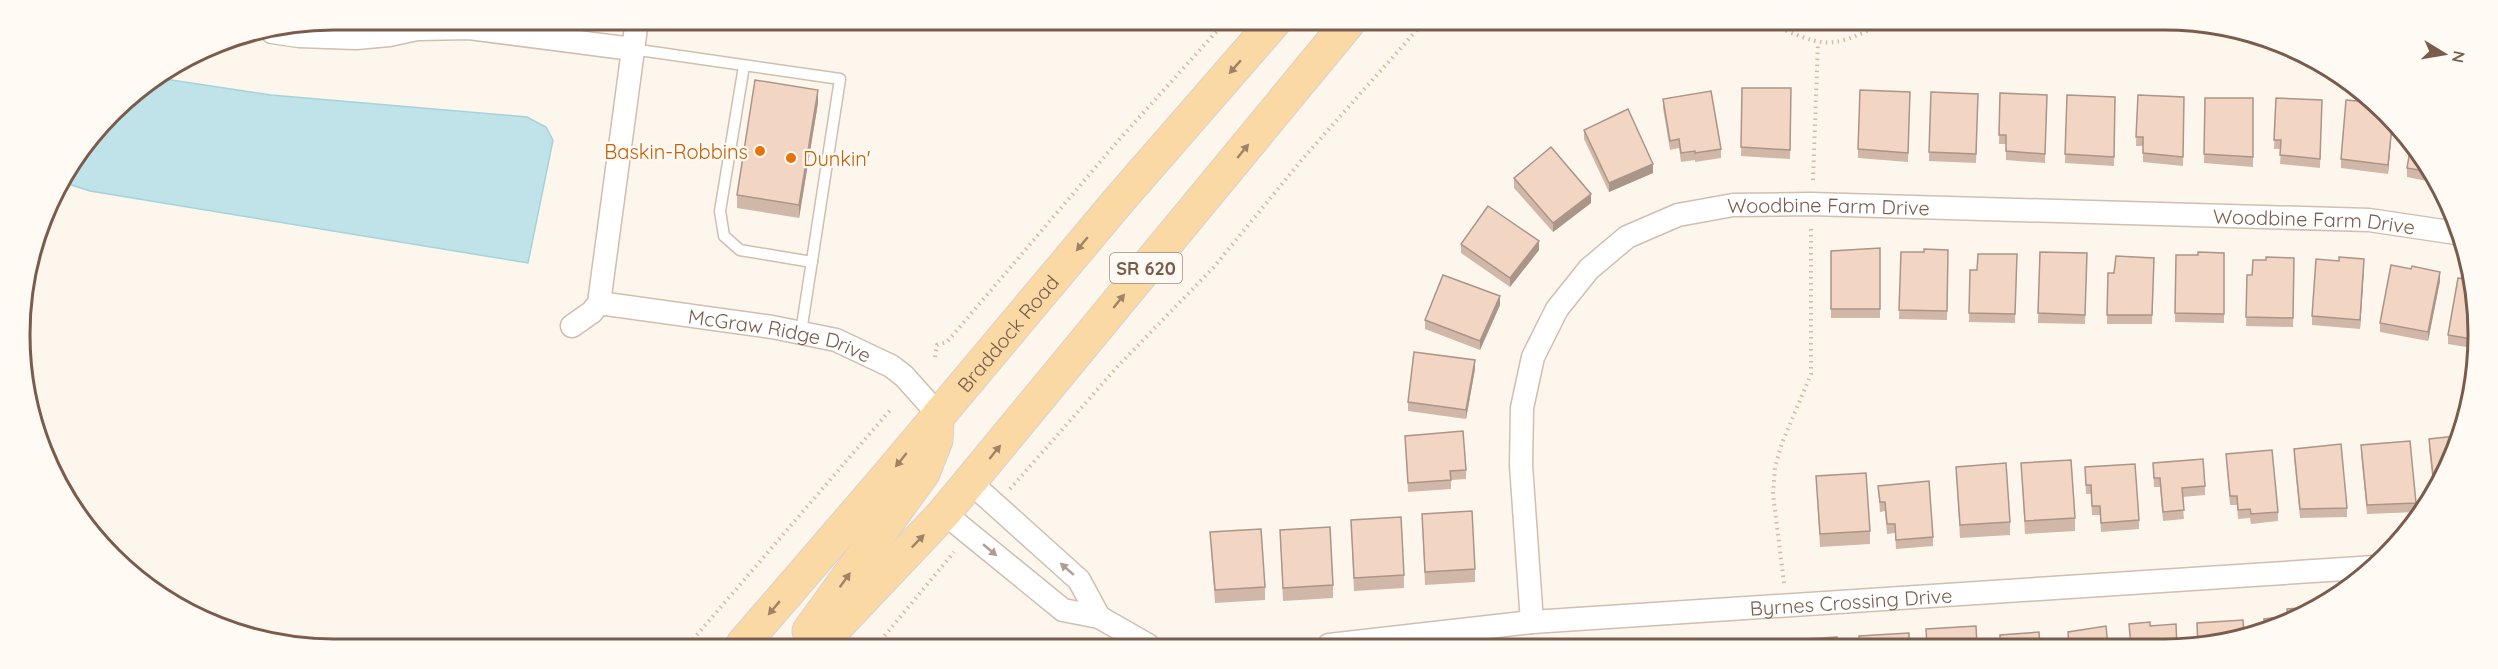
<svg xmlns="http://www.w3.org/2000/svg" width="2498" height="669" font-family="Quicksand,sans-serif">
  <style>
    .water { fill: #bfe3e8; stroke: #a5d3da; stroke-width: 1.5 }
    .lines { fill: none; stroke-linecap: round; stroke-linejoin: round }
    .service-casing { stroke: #d1beb0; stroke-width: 13 }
    .minor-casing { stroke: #d1beb0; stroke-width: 25 }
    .primary-casing { stroke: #dad1cd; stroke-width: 35 }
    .path { stroke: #d9b8a5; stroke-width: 4; stroke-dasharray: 1.5 4.5; stroke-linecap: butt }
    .service { stroke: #fff; stroke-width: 10 }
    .minor { stroke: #fff; stroke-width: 22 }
    .primary { stroke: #fbd9a5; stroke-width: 33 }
    .wall { fill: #d1b7a8 }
    .shaded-wall { fill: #aa9588 }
    .building { fill: #f3d5c3; stroke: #aa9588; stroke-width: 1.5 }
    .oneway { fill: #a18267 }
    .oneway2 { fill: #af9d94 }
    .food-dot { fill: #e8710a; stroke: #fffaf3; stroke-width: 2 }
    .labels { text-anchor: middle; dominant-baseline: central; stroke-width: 4.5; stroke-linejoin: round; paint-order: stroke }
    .shield { fill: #fffaf3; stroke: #a28b7f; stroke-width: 1.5 }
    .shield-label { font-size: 18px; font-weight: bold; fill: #7a5c4d }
    .food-label { font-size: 20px; fill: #c56008; stroke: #fffaf3; text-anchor: end }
    .street-label { font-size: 20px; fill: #7a5c4d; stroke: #fffaf3 }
    .rim { fill: none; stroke: #7a5c4d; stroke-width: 3 }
  </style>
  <rect width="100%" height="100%" fill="#fdf6ec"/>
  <polygon class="water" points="158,78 271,95 527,117 546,127 553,140 528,263 90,191 62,182 127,98"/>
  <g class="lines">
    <defs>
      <g id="service">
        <polyline points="632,49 840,79 801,332"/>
        <polyline points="744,66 720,211 724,236 740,250 812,262"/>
      </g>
      <g id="minor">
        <polyline points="272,32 299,36 356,38 389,35 417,29 469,28 632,49"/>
        <path id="s1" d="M599,303l173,24 64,13 55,26 13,10 34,38"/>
        <polyline points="572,326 592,312 599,303 637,20"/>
        <polyline points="970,482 1079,580 1099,617"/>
        <polyline points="944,513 1063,610 1099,617 1148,645"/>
        <path id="s2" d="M1532,622l-11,-157 1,-57 11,-51 24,-48 32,-40 38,-32 51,-22 55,-10 78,-1 558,16 87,13"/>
        <path id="s3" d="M1329,645l203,-23 843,-55"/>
      </g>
      <g id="primary">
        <polyline points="809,631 923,473 936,440 937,422"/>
        <path id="s4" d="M743,644l144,-167 233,-278 154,-177"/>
        <polyline points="820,644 944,513 1348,23"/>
      </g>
    </defs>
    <use href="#service" class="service-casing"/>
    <use href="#minor" class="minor-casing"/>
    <use href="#primary" class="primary-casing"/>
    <g class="path">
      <path d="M1769,24c55,21 56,28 113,0"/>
      <polyline points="1813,180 1818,43"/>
      <polyline points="935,357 937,345 947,342 1117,142 1225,22"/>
      <polyline points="1010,489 1118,366 1213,268 1305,156 1423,23"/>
      <polyline points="1784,583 1773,494 1775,467 1782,443 1811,374 1811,227"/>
      <polyline points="689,644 891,409"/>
      <polyline points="877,645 954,552"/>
    </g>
    <use href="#service" class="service"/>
    <use href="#minor" class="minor"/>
    <use href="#primary" class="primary"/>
  </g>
  <g class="wall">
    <polygon points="1742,88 1791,88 1790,159 1741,156"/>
    <polygon points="1910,92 1908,162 1858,158 1858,149"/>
    <polygon points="1931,92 1978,94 1976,163 1929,161"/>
    <polygon points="2000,93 2047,95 2045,163 2006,160 2006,144 1999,144"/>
    <polygon points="2067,95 2115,97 2114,166 2065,163"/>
    <polygon points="2138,95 2184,97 2183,166 2143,162 2143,146 2136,146"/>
    <polygon points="2205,98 2253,98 2253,167 2204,163"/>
    <polygon points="2276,98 2322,100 2320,168 2280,164 2281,149 2274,149"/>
    <polygon points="1663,99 1721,149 1721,158 1695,162 1695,160 1681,162 1679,148 1670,150 1663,108"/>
    <polygon points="818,103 799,218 737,208 737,195"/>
    <polygon points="2392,127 2388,174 2341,168 2341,159"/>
    <polygon points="1584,130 1653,173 1609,192 1584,139"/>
    <polygon points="2425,159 2433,178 2432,182 2407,177 2407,168"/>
    <polygon points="1514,178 1591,203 1553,232 1514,188"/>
    <polygon points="1461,244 1539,250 1510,287 1461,253"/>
    <polygon points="1880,248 1880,318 1831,318 1831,251"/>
    <polygon points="1948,250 1947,320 1899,319 1901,252 1924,252"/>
    <polygon points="2040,252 2087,253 2085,324 2038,323"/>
    <polygon points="2224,253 2224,323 2175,322 2176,255 2198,255"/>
    <polygon points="2017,254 2015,323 1969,322 1970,270 1977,270"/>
    <polygon points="2154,258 2152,324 2107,324 2108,273 2114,273"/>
    <polygon points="2294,258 2293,327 2246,326 2247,275 2252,275 2266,260"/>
    <polygon points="2339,261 2364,268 2360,329 2312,325 2312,316"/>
    <polygon points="2411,269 2440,281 2428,341 2380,332 2380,323"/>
    <polygon points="2472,280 2472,348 2448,344 2448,335"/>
    <polygon points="1500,305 1480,350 1425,329 1425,320"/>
    <polygon points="1475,369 1466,419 1408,411 1408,402"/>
    <polygon points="1405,436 1466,470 1466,479 1451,480 1451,489 1408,492"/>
    <polygon points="2429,439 2436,492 2434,494 2429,448"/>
    <polygon points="2361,445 2416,503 2416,512 2367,514 2361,454"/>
    <polygon points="2294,449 2347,508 2347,517 2300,518 2294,458"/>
    <polygon points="2226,454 2278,512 2278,521 2251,524 2250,518 2238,519 2237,505 2230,505"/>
    <polygon points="2021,463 2075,518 2075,531 2025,534"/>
    <polygon points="2153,463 2205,486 2205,495 2182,497 2184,519 2163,521 2160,487 2154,487"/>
    <polygon points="1956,467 2010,522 2010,535 1960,538"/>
    <polygon points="2085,467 2139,520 2139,529 2101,532 2100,515 2092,515 2091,494 2086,494"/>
    <polygon points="1816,476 1870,531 1870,544 1820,547"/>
    <polygon points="1878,486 1933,537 1933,546 1896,549 1895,533 1887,534 1885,511 1880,512"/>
    <polygon points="1422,514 1475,569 1475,582 1425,585"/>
    <polygon points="1351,520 1404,575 1404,588 1354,591"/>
    <polygon points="1280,530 1333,585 1333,598 1283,601"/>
    <polygon points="1210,532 1265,587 1265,600 1215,603"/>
  </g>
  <g class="shaded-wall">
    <polygon points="818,90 818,103 799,218 799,205"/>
    <polygon points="2392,126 2392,127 2388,174 2388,165"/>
    <polygon points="1653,164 1653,173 1609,192 1609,183"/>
    <polygon points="1591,194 1591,203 1553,232 1553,223"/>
    <polygon points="1539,241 1539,250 1510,287 1510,278"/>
    <polygon points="2364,259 2364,268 2360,329 2360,320"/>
    <polygon points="2440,272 2440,281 2428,341 2428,332"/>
    <polygon points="1500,296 1500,305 1480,350 1480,341"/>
    <polygon points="1475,360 1475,369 1466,419 1466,410"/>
  </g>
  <g class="building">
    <polygon points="755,80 818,90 799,205 737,195"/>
    <polygon points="1742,88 1791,88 1790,150 1741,147"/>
    <polygon points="1860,90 1910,92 1908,153 1858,149"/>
    <polygon points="1711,91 1721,149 1695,153 1695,151 1681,153 1679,139 1670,141 1663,99"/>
    <polygon points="1931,92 1978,94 1976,154 1929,152"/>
    <polygon points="2000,93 2047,95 2045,154 2006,151 2006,135 1999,135"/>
    <polygon points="2067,95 2115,97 2114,157 2065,154"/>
    <polygon points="2138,95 2184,97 2183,157 2143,153 2143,137 2136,137"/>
    <polygon points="2205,98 2253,98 2253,157 2204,154"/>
    <polygon points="2276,98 2322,100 2320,159 2280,155 2281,140 2274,140"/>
    <polygon points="2346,100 2368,102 2392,126 2388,165 2341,159"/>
    <polygon points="1628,109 1653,164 1609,183 1584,130"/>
    <polygon points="2411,145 2425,159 2431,172 2407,168"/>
    <polygon points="1551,147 1591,194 1553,223 1514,178"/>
    <polygon points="1488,206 1539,241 1510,278 1461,244"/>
    <polygon points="1880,248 1880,309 1831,309 1831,251"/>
    <polygon points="1924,249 1948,250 1947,311 1899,310 1901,252 1924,252"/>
    <polygon points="2040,252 2087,253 2085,315 2038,313"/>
    <polygon points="2198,252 2224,253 2224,314 2175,313 2176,255 2198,255"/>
    <polygon points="1978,254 2017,254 2015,314 1969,313 1970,270 1977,270"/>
    <polygon points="2116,256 2154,258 2152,315 2107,315 2108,273 2114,273"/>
    <polygon points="2266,257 2294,258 2293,318 2246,317 2247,275 2252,275 2253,260 2266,260"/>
    <polygon points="2339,257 2364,259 2360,320 2312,316 2316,259 2339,261"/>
    <polygon points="2391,265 2411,269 2412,266 2440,272 2428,332 2380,323"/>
    <polygon points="1443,275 1500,296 1480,341 1425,320"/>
    <polygon points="2458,278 2472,280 2472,339 2448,335"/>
    <polygon points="1414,352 1475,360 1466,410 1408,402"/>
    <polygon points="1463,431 1466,470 1450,471 1451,480 1408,483 1405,436"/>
    <polygon points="2457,436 2436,492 2435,493 2429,439"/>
    <polygon points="2410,441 2416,503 2367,505 2361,445"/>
    <polygon points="2341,444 2347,508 2300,509 2294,449"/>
    <polygon points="2272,450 2278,512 2251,514 2250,509 2238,510 2237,496 2230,496 2226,454"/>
    <polygon points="2203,459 2205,486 2182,488 2184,510 2163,512 2160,478 2154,478 2153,463"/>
    <polygon points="2071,460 2075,518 2025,521 2021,463"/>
    <polygon points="2006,463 2010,522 1960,525 1956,467"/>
    <polygon points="2135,464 2139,520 2101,523 2100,506 2092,506 2091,485 2086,485 2085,467"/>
    <polygon points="1866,473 1870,531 1820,534 1816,476"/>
    <polygon points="1929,481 1933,537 1896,540 1895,524 1887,524 1885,502 1880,502 1878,486"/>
    <polygon points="1472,511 1475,569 1425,572 1422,514"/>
    <polygon points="1401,517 1404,575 1354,578 1351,520"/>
    <polygon points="1330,527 1333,585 1283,588 1280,530"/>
    <polygon points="1261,529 1265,587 1215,590 1210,532"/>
    <polygon points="2313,607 2313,610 2303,617 2264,629 2264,619 2288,616 2287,609"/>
    <polygon points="2243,620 2244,635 2204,647 2198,647 2197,623"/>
    <polygon points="2150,622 2150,626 2176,624 2177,647 2131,647 2129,624"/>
    <polygon points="1976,626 1977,646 1927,646 1926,629"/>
    <polygon points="2106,626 2108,647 2069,647 2068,632"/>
    <polygon points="2039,632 2040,647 2000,646 2000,635"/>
    <polygon points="1909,633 1909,646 1859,646 1859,636"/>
    <polygon points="1837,637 1838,646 1788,646 1787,640"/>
  </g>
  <defs><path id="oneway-solid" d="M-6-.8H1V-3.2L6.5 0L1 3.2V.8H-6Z" transform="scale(1.5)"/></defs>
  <g class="oneway">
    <use href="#oneway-solid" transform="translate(1235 67) rotate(131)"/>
    <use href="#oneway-solid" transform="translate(1243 151) rotate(-51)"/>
    <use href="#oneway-solid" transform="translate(1082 244) rotate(130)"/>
    <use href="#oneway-solid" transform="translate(1119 301) rotate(-51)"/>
    <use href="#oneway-solid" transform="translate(995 452) rotate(-51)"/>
    <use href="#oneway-solid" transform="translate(901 460) rotate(129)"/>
    <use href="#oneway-solid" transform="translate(918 541) rotate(-46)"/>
    <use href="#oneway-solid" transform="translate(845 580) rotate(-54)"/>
    <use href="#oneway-solid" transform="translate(774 608) rotate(130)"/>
  </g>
  <g class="oneway2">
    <use href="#oneway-solid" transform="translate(990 550) rotate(40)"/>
    <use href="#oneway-solid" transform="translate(1067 569) rotate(-139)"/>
  </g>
  <g class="food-dot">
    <circle cx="760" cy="151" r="6"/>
    <circle cx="791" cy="158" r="6"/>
  </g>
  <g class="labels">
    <rect class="shield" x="1110" y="253" width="72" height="30" rx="4.5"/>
    <g class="shield-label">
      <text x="1146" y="268">SR 620</text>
    </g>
    <g class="food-label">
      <text x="748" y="151">Baskin-Robbins</text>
      <text x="803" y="158" text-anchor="start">Dunkin'</text>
    </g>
    <g class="street-label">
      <text stroke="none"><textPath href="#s2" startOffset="628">Woodbine Farm Drive</textPath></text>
      <text stroke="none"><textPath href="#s2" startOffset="1114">Woodbine Farm Drive</textPath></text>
      <text stroke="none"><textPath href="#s4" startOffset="408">Braddock Road</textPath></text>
      <text stroke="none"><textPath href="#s1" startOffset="184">McGraw Ridge Drive</textPath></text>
      <text stroke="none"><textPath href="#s3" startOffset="524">Byrnes Crossing Drive</textPath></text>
    </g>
  </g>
  <path d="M0 0H2498V669H0ZM334 30H2164A304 304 0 0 1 2468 334V335A304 304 0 0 1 2164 639H334A304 304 0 0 1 30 335V334A304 304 0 0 1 334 30Z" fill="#fffaf3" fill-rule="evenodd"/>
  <path class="rim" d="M334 30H2164A304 304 0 0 1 2468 334V335A304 304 0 0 1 2164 639H334A304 304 0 0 1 30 335V334A304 304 0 0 1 334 30Z"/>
  <g transform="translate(2444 54) rotate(101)" stroke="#fffaf3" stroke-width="4.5" paint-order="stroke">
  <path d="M0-4.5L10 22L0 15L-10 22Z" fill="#7a5c4d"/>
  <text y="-9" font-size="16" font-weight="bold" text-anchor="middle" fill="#7a5c4d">N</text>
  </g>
</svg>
